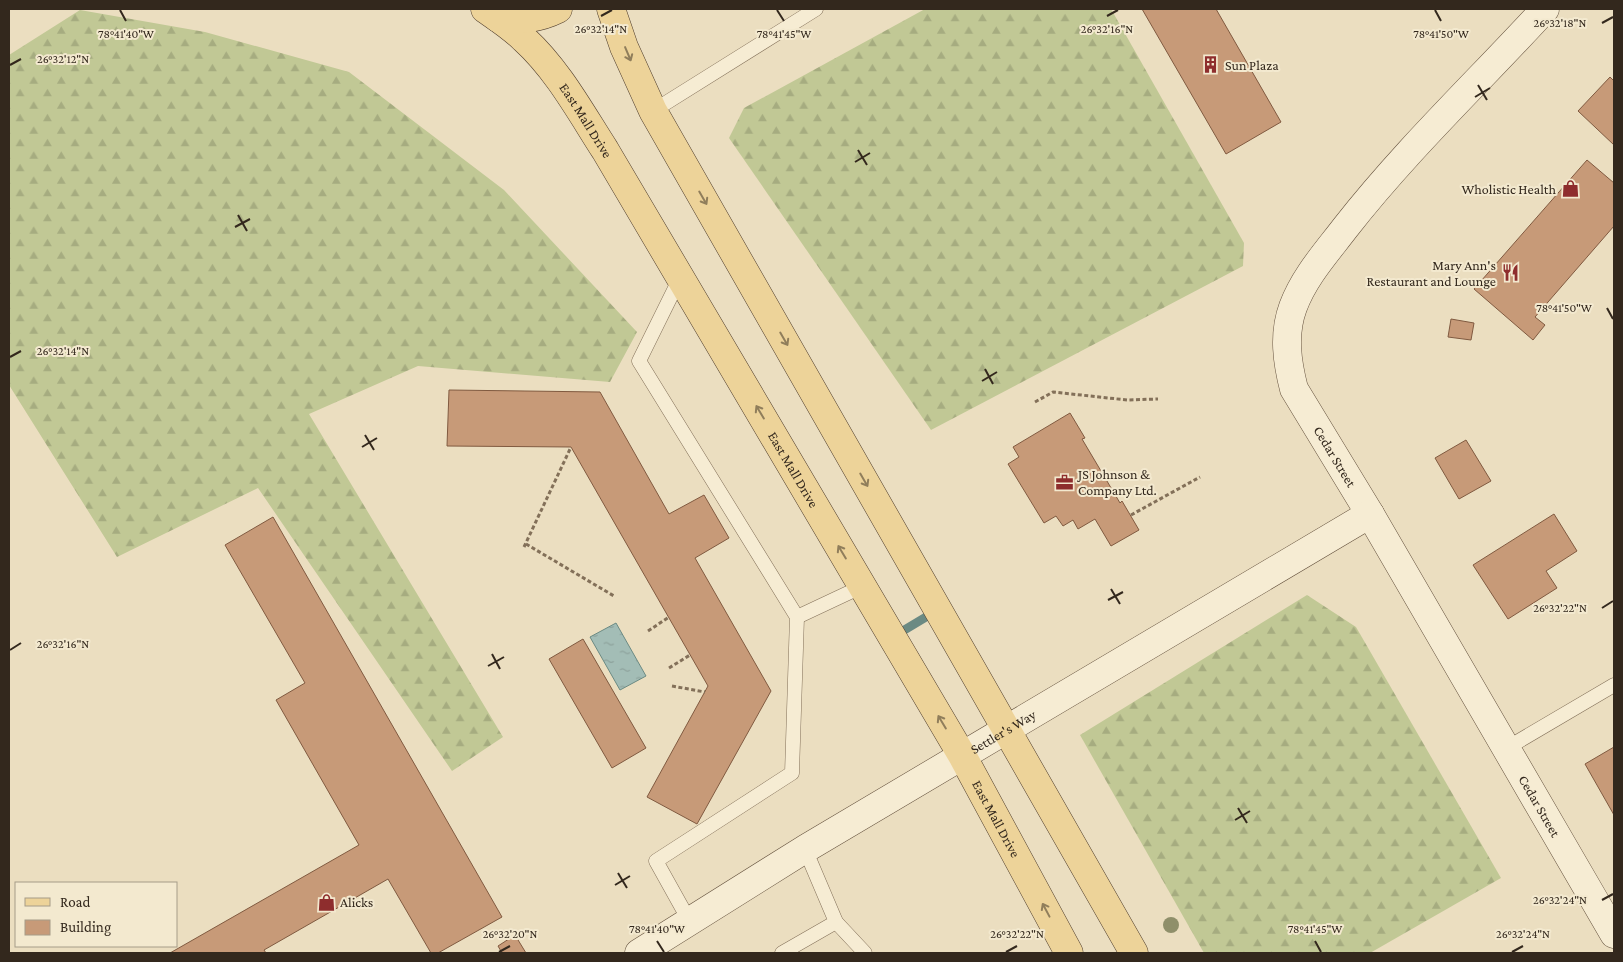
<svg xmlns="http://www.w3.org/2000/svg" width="1623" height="962" font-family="'Crimson Pro',serif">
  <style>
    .forest { fill: url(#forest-firs) }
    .water { fill: url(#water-ripples); stroke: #6b8a83 }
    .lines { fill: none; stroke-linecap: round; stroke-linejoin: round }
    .stream { stroke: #6b8a83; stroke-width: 9 }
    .building { fill: #c79a78; stroke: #805a40 }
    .lane-casing { stroke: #837059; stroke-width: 15 }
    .secondary-casing { stroke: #64513d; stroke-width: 29 }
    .primary-casing { stroke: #503e2d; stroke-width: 29 }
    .path { stroke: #837059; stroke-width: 3; stroke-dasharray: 4 2.5; stroke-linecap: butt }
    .lane { stroke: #f6ecd3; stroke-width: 14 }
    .secondary { stroke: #f6ecd3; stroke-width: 28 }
    .primary { stroke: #edd399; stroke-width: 28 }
    .tree { fill: #8f8f6a }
    .oneway { stroke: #907e5b }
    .ticks { fill: none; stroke: #33281d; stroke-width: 2 }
    .labels { text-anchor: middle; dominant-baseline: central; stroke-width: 4; stroke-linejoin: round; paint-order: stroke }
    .poi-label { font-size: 14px; fill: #33281d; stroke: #f3e9cf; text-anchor: start }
    .street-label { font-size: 14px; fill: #33281d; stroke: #f3e9cf }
    .ticks-label { font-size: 12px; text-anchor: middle; fill: #33281d; stroke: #f3e9cf; stroke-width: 4; stroke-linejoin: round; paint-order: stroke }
  </style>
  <defs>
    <pattern id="forest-firs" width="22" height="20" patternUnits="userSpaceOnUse" patternTransform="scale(1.25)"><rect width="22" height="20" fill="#c1c895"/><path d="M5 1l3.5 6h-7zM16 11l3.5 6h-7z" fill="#a6ac80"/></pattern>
    <pattern id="water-ripples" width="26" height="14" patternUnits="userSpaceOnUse" patternTransform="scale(1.25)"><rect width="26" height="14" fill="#a3bdb6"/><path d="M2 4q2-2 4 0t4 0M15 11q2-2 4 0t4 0" fill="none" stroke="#8da29c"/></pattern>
  </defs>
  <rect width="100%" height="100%" fill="#ebdec0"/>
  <g class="forest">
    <polygon points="925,9 1111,9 1244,243 1243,266 931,430 729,138 744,108"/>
    <polygon points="80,10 205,32 349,72 504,190 637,332 610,382 418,366 309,414 503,737 452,771 258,488 117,557 9,385 9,55"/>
    <polygon points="1307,595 1356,627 1501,878 1370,953 1204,953 1080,735"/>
  </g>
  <polygon class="water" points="616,623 646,676 620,690 590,637"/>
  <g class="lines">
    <polyline class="stream" points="896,635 936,611"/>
  </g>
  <g class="building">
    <polygon points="1142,9 1216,9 1281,122 1226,154"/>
    <polygon points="1610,77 1614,81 1614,145 1578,111"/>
    <polygon points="1587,160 1614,183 1614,226 1535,317 1545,325 1533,340 1474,289"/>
    <polygon points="1451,319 1474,323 1471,340 1448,337"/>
    <polygon points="449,390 600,392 669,514 704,495 729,538 695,558 771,691 697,824 647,797 708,686 571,447 447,446"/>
    <polygon points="1070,413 1085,438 1082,439 1120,503 1122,501 1139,530 1111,546 1095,519 1078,529 1073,520 1063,526 1056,516 1044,523 1008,464 1019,457 1013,447"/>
    <polygon points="1466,440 1491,481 1459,499 1435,458"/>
    <polygon points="1554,514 1577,551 1546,571 1557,588 1508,619 1473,565"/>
    <polygon points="273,517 502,917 438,953 431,953 388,879 264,950 266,953 170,953 359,845 276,700 305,683 225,545"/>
    <polygon points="583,639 646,748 612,768 549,659"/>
    <polygon points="1614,747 1614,815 1585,764"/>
    <polygon points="515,935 526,953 502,953 498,946"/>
  </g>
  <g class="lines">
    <defs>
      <g id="lane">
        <polyline points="653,111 816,9"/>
        <polyline points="680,278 639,361 797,617 792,773 656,861 690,922"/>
        <polyline points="797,617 863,586"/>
        <polyline points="1507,748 1614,685"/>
        <polyline points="836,922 865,953"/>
        <polyline points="782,953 836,922 805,849"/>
      </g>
      <g id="secondary">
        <path id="s1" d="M1545,9c-67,73 -139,141 -200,219 -19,25 -41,49 -52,79 -10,27 -6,55 1,82l76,125 244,420"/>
        <path id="s2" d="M639,953l166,-104 565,-335"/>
      </g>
      <g id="primary">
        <path id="s3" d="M485,9c13,9 27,18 39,30 34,31 57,74 81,111l358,607 106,196"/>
        <polyline points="611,9 624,47 653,111 1134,953"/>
        <path d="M498,18c23,2 40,1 60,-9"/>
      </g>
    </defs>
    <use href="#lane" class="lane-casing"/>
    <use href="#secondary" class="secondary-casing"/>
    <use href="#primary" class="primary-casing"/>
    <g class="path">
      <polyline points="1035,402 1053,392 1127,400 1158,399"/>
      <polyline points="1131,515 1200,477"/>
      <polyline points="526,544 614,596"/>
      <polyline points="524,547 571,447"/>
      <polyline points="648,631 669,617"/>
      <polyline points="669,668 690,655"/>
      <polyline points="672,686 705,692"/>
    </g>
    <use href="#lane" class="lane"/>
    <use href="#secondary" class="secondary"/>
    <use href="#primary" class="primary"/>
  </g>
  <circle class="tree" cx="1171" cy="925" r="8"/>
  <defs><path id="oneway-shaft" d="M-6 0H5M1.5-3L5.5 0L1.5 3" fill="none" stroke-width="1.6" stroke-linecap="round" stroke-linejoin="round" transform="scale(1.25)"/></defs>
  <g class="oneway">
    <use href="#oneway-shaft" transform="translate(628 54) rotate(67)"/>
    <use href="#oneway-shaft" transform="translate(703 198) rotate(60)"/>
    <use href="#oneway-shaft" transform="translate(784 339) rotate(60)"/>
    <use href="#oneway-shaft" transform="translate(760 412) rotate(-121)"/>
    <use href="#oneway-shaft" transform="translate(864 480) rotate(60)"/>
    <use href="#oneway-shaft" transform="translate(842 552) rotate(-121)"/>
    <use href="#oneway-shaft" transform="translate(942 722) rotate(-121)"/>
    <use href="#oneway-shaft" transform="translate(1046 910) rotate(-118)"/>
  </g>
  <path class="ticks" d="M120,10l6,11M777,10l7,11M1435,10l6,11M601,16l11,-6M1107,16l11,-6M1602,23l11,-6M10,65l11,-6M1478,85l9,15M1475,97l15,-9M858,150l9,15M855,162l15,-9M238,215l9,16M235,227l15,-8M1607,308l6,11M10,357l11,-6M985,369l8,15M982,381l15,-9M365,435l9,15M362,447l15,-9M1111,589l9,15M1108,600l15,-8M1602,608l11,-7M10,650l11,-7M492,654l8,15M488,666l16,-9M1238,808l9,15M1235,820l15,-9M618,873l9,15M615,885l15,-9M1602,900l11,-6M657,941l7,11M1315,941l6,11M499,952l11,-6M1006,952l11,-6M1512,952l11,-6"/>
  <defs>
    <symbol id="building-bare" viewBox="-9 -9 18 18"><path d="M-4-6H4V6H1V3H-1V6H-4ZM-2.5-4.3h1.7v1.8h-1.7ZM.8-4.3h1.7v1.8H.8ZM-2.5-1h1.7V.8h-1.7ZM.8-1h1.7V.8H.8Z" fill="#8e2d2d" stroke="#f3e9cf" stroke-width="2.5" paint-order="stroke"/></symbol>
    <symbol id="shop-bare" viewBox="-9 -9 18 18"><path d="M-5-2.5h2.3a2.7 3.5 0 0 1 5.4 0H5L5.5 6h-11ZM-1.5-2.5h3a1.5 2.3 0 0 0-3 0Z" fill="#8e2d2d" stroke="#f3e9cf" stroke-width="2.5" paint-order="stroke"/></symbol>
    <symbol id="restaurant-bare" viewBox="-9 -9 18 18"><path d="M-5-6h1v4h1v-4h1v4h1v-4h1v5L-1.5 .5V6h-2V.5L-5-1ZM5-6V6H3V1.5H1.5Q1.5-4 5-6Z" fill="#8e2d2d" stroke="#f3e9cf" stroke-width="2.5" paint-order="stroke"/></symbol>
    <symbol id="office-bare" viewBox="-9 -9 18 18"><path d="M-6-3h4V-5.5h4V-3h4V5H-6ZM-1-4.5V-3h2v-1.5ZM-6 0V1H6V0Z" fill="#8e2d2d" stroke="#f3e9cf" stroke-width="2.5" paint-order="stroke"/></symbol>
  </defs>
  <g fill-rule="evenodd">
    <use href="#building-bare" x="1198" y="52" width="25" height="25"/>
    <use href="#shop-bare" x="1558" y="176" width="25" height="25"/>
    <use href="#restaurant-bare" x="1498" y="260" width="25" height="25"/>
    <use href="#office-bare" x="1052" y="470" width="25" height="25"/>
    <use href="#shop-bare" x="314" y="890" width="25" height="25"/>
  </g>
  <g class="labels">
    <g class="poi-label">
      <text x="1225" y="65">Sun Plaza</text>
      <text x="1556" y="189" text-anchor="end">Wholistic Health</text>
      <text x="1496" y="265" text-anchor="end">Mary Ann's<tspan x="1496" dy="16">Restaurant and Lounge</tspan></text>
      <text x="1078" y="474">JS Johnson &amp;<tspan x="1078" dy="16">Company Ltd.</tspan></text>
      <text x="340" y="902">Alicks</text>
    </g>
    <g class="street-label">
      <text stroke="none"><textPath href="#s3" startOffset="152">East Mall Drive</textPath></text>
      <text stroke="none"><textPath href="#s1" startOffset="554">Cedar Street</textPath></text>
      <text stroke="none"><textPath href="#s3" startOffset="558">East Mall Drive</textPath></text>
      <text stroke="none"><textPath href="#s2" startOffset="426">Settler's Way</textPath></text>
      <text stroke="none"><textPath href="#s1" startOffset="959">Cedar Street</textPath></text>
      <text stroke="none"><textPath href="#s3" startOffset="962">East Mall Drive</textPath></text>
    </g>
  </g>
  <g class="ticks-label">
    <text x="1560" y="27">26°32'18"N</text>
    <text x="601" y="33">26°32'14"N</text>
    <text x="1107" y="33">26°32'16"N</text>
    <text x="126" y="38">78°41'40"W</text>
    <text x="784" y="38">78°41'45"W</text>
    <text x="1441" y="38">78°41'50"W</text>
    <text x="63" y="63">26°32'12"N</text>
    <text x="1564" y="312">78°41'50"W</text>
    <text x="63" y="355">26°32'14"N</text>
    <text x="1560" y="612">26°32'22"N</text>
    <text x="63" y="648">26°32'16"N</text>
    <text x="1560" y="904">26°32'24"N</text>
    <text x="657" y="933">78°41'40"W</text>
    <text x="1315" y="933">78°41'45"W</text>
    <text x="510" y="938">26°32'20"N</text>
    <text x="1017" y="938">26°32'22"N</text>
    <text x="1523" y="938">26°32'24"N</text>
  </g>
  <rect width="1623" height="962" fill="none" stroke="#33281d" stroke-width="20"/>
  <rect x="15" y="882" width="162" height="65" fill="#f3e9cf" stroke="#a69c88"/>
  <rect x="25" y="898" width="25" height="8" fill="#edd399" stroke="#a69c88"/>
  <text x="60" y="907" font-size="15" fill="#33281d">Road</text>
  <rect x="25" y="920" width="25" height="15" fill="#c79a78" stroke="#a69c88"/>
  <text x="60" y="932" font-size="15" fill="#33281d">Building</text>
</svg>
